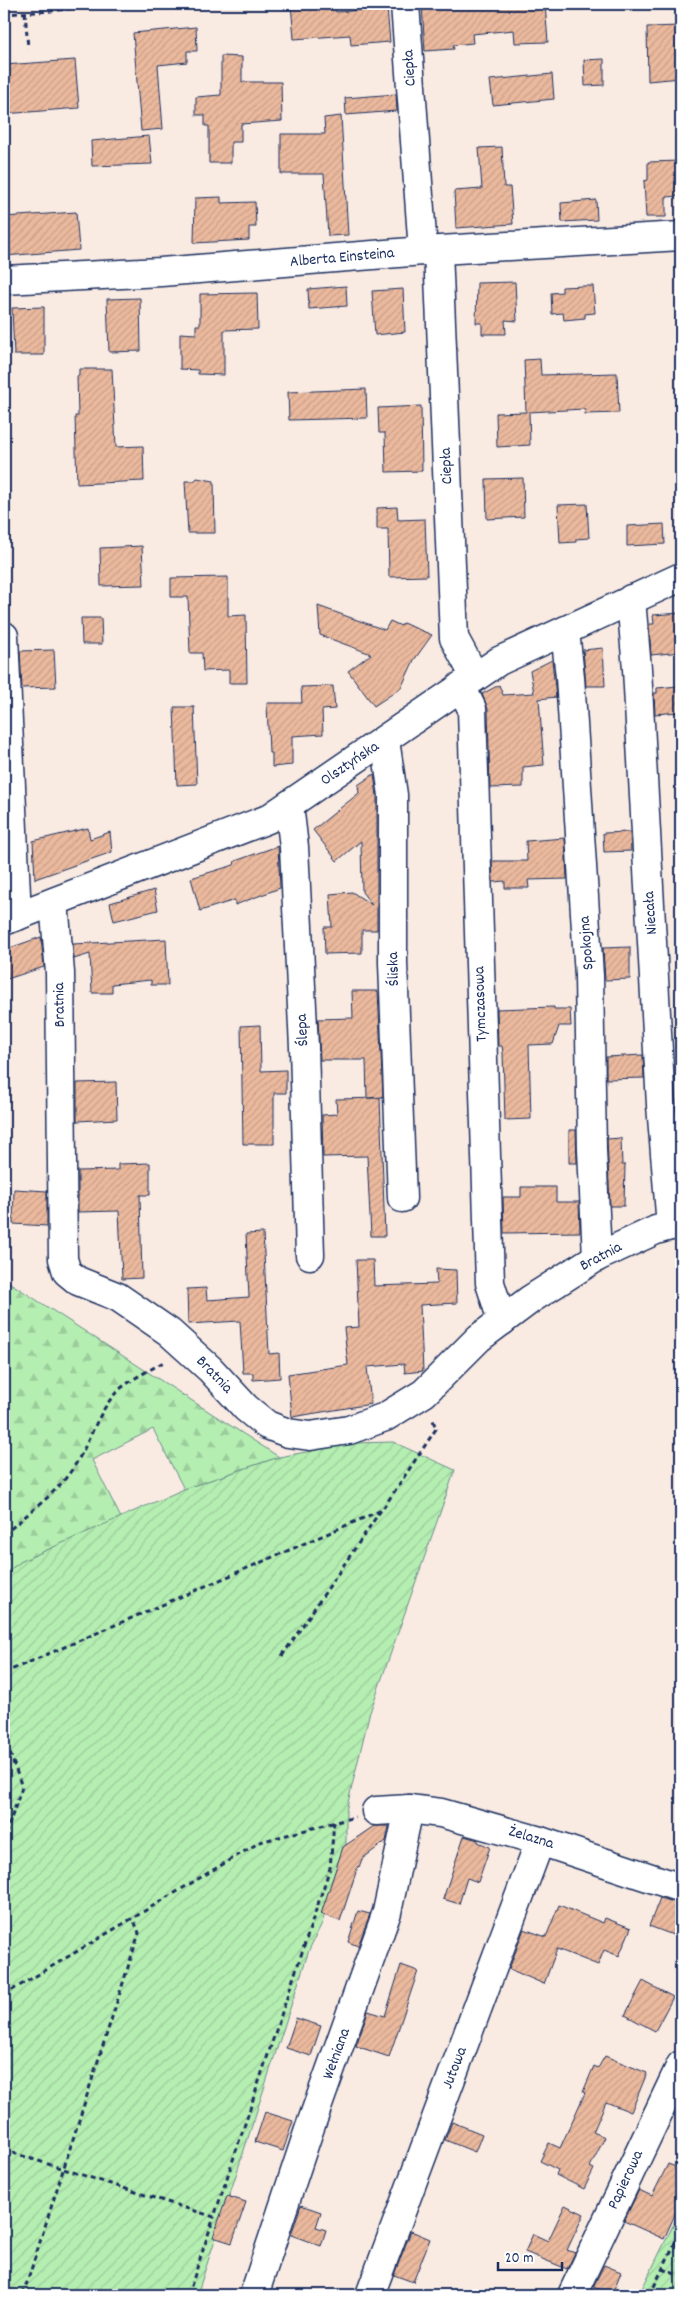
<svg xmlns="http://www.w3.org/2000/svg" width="685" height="2299" font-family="Dekko,sans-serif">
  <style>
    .forest { fill: url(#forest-firs); stroke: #688e88 }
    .garden { fill: url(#garden-furrows); stroke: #688e88 }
    .building { fill: url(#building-hatch); stroke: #1b2f5e }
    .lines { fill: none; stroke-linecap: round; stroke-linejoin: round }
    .minor-casing { stroke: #1b2f5e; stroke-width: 31 }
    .path { stroke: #1b2f5e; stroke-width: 3; stroke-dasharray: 5 4; stroke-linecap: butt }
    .minor { stroke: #fff; stroke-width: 28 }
    .labels { text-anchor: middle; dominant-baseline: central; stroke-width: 5; stroke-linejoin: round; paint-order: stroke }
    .street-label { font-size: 16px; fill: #1b2f5e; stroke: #fff }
  </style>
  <defs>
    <pattern id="forest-firs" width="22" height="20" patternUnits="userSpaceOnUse" patternTransform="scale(1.25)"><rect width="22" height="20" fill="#b5eeb1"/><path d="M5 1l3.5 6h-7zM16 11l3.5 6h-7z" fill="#9bcc9b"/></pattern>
    <pattern id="garden-furrows" width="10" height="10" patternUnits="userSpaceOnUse" patternTransform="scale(1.25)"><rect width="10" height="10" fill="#b5eeb1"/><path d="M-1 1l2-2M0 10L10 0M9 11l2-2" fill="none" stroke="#9bcc9b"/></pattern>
    <pattern id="building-hatch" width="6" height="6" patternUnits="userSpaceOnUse" patternTransform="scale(1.25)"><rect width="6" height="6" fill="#ebb99d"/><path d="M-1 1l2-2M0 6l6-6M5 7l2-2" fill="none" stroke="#c99f8a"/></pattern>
  </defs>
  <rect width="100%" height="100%" fill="#f9eae2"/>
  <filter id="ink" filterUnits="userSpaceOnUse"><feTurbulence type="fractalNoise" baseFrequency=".02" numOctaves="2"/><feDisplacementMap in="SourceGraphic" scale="10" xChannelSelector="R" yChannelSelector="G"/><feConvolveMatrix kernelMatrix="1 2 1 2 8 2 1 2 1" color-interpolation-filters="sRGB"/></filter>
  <g filter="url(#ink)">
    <polygon class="forest" points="4,1279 279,1457 184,1489 153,1429 92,1460 121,1518 22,1561 4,1574"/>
    <g class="garden">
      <polygon points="393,1442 455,1470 369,1715 346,1811 346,1845 322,1923 309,1950 197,2295 4,2295 4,1574 22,1561 184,1489 279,1457 355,1443"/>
      <polygon points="681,2209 681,2295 639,2295"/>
    </g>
    <g class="building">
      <polygon points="291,4 335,4 336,12 387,8 390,42 351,45 350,35 294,39"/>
      <polygon points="448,4 545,4 548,42 515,43 514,30 472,34 473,43 453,45 454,49 425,51 422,5"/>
      <polygon points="681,26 681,78 648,81 647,27"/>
      <polygon points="196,27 197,51 187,51 187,62 158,65 163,129 141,131 133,33"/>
      <polygon points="221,56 242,57 242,82 281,82 282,121 241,124 241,142 231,142 231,163 209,163 209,126 205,126 205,115 196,115 196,97 221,95"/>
      <polygon points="604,59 604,85 585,86 584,60"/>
      <polygon points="75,60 79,108 4,114 4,65"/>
      <polygon points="552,74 554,99 493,105 490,80"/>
      <polygon points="396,94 397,111 346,115 345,98"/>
      <polygon points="341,116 348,235 328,236 324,174 281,174 281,134 325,134 324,118"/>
      <polygon points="149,136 152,164 92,166 91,141"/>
      <polygon points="502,147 504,187 510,187 513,224 456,228 454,191 482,189 479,148"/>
      <polygon points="681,161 681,196 666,197 666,217 646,217 644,181 648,180 648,162"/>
      <polygon points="221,197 221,203 255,202 256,227 249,227 249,240 194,243 195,198"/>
      <polygon points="596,200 597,220 562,222 561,203"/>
      <polygon points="76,212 79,250 4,256 4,217"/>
      <polygon points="515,282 517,321 505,320 506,334 482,334 482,323 476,323 477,283"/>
      <polygon points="346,286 347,306 309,309 308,289"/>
      <polygon points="583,286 593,286 595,313 585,314 585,318 564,320 563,313 552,314 551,293 562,292 562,287"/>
      <polygon points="403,289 405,332 375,335 372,291"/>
      <polygon points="257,293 258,329 224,330 224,375 198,374 198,370 180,369 180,333 196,334 196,325 200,325 200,294"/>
      <polygon points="140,298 141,351 109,352 107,299"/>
      <polygon points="44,307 44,355 14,355 12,308"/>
      <polygon points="540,359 541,375 617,373 619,413 585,414 584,409 529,412 530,445 497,447 496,413 526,412 524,360"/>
      <polygon points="79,369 112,369 116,447 143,446 144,481 77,484 75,416 78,416 77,376 79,376"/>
      <polygon points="366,389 367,418 289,420 288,392"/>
      <polygon points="421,406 422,471 386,472 385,433 379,433 378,408"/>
      <polygon points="197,478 214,481 215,533 188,533 185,481 194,481"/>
      <polygon points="523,478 524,517 487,519 486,479"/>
      <polygon points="587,504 589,538 576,539 576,542 560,543 558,505"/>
      <polygon points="397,507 398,520 425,519 427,576 389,577 388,529 377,529 377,508"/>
      <polygon points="664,524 665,544 627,546 627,526"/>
      <polygon points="142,546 144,585 101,586 100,548"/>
      <polygon points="228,577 228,616 246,615 247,683 229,683 229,670 203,671 202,653 190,653 188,597 171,597 171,578"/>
      <polygon points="318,606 385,630 390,621 401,626 403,623 432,635 414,660 401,688 374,706 348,671 371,654 320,635"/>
      <polygon points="681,613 681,652 651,655 649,624 654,624 653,615"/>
      <polygon points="81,618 101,618 102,644 82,644"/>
      <polygon points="603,648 605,686 586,686 583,650"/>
      <polygon points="54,650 56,687 22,688 20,651"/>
      <polygon points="552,660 556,697 539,699 544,765 523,767 523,787 490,788 488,709 482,694 499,685 503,695 534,693 530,671"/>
      <polygon points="333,686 335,709 322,710 323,734 292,736 292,765 272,767 272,753 269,753 267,703 302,703 301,687"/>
      <polygon points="678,686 679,712 655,714 654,693 657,693 657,688"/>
      <polygon points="174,707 194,707 197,784 177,785"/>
      <polygon points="374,774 377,796 377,930 362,930 362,953 325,954 324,927 332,927 330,894 352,892 372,905 362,892 361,841 337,861 313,830 359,793 358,785"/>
      <polygon points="88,828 90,839 110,832 112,852 35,879 33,841"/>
      <polygon points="630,832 631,851 604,852 603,833"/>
      <polygon points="565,838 567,879 528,880 529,888 505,888 505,881 493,882 492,861 527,861 526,841"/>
      <polygon points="278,846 280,888 235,905 235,900 200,911 191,878 234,865 235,861"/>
      <polygon points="154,890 158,910 114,921 110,903"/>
      <polygon points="41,937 44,967 4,980 4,950"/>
      <polygon points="166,939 168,985 151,985 151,980 112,984 112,993 92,993 90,954 74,959 73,944"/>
      <polygon points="630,947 630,979 605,980 603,948"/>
      <polygon points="352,991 378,991 383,1097 367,1098 366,1060 320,1060 318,1019 353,1018"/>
      <polygon points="554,1007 554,1009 570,1009 571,1026 559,1026 553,1044 529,1045 531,1119 505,1120 503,1053 502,1046 498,1046 497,1009"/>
      <polygon points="260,1025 261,1071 286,1070 286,1093 274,1093 274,1144 243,1144 241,1026"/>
      <polygon points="643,1055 644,1078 606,1079 606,1057"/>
      <polygon points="116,1082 117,1119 77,1121 77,1083"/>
      <polygon points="380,1098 385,1236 371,1236 367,1156 323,1157 322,1115 337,1114 336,1099"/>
      <polygon points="569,1130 576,1130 577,1163 569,1163"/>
      <polygon points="621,1138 622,1165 625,1165 624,1206 610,1206 607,1139"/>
      <polygon points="150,1163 150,1195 140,1195 142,1278 122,1279 119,1211 78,1212 78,1171 118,1170 118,1164"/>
      <polygon points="521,1187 556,1187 556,1202 579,1202 580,1232 504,1233 503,1197 521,1197"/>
      <polygon points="14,1189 47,1191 47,1226 13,1224"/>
      <polygon points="263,1233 269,1354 279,1353 280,1378 253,1380 253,1373 243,1373 240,1321 188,1324 187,1289 206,1288 207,1300 249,1297 246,1234"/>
      <polygon points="356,1260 373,1260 374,1286 437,1284 436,1269 456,1270 457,1303 420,1305 423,1371 405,1373 404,1364 367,1367 371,1404 292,1417 288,1374 348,1365 344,1328 359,1327"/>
      <polygon points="374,1826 389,1826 386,1841 362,1859 359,1867 358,1866 340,1921 321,1914 343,1847"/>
      <polygon points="464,1836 478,1840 478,1842 490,1847 478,1882 467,1878 459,1904 443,1899"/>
      <polygon points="660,1898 681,1904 681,1938 649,1926"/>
      <polygon points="559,1905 603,1923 605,1918 631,1928 619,1956 604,1950 598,1965 557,1949 544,1984 509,1969 524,1929 546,1937"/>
      <polygon points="358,1911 370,1914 358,1946 348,1942"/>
      <polygon points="401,1965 418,1971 389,2057 356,2046 368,2011 385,2016"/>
      <polygon points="643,1981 673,1997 655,2031 625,2015"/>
      <polygon points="296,2018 321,2026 311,2056 286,2048"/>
      <polygon points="605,2056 647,2073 631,2112 606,2102 593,2132 605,2137 590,2167 594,2169 584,2189 556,2175 558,2170 540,2161 549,2143 560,2148 585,2093 583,2092 594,2066 598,2068"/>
      <polygon points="265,2112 293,2121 283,2151 255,2142"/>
      <polygon points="452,2122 482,2134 475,2152 445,2140"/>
      <polygon points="668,2164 681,2169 681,2201 664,2239 624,2221 639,2190 652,2196"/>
      <polygon points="227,2196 246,2202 232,2243 213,2237"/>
      <polygon points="301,2205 321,2212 316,2227 326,2230 321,2246 291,2235"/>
      <polygon points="565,2205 584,2214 567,2250 575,2253 567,2269 525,2252 533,2234 548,2241"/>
      <polygon points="411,2231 430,2239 413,2282 394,2275"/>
      <polygon points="604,2265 621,2272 612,2294 593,2287"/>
    </g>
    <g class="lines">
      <defs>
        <g id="minor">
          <polyline points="405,4 423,251"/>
          <polyline points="438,251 454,638 475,677"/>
          <polyline points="4,280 161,272 423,251 681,236"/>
          <polyline points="631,599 637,669 661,1105 671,1226"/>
          <polyline points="565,631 570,677 589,976 592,1150 597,1257"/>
          <polyline points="4,636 17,916"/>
          <polyline points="461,686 472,709 490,1283 502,1321"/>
          <polyline points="385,740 393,795 393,963 402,1198"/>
          <polyline points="289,805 294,847 304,1047 310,1255"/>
          <polyline points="54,902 60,973 63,1259 67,1272 78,1281 118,1297 169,1332 210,1369 246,1408 267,1425 288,1433 310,1436 349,1430 385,1417 424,1393 479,1338 531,1299 597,1257 656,1230 681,1223"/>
          <polyline points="4,921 268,819 499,661 681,577"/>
          <polyline points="376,1811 409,1809 441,1813 540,1841 681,1888"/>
          <polyline points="254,2295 309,2130 387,1912 409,1809"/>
          <polyline points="370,2295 540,1841"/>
          <polyline points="572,2295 681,2065"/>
        </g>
      </defs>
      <use href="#minor" class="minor-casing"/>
      <g class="path">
        <polyline points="25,12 28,48"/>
        <polyline points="4,14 51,11 105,4"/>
        <path d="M4,1535c21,-20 47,-37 64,-60 19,-24 26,-56 46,-80 12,-14 35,-24 51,-34"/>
        <polyline points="282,1656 381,1510"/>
        <polyline points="4,1673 382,1510 436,1429 432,1417"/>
        <polyline points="4,1736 22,1787 4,1839"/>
        <polyline points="4,1995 260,1842 355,1817"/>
        <polyline points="4,2150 214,2217 330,1868 334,1822"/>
        <polyline points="662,2269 681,2276"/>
        <polyline points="23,2295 139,1933 133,1918"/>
        <polyline points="188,2295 214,2217"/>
        <polyline points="650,2295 681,2230"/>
      </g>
      <use href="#minor" class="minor"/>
    </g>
  </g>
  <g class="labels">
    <g class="street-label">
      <text transform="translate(410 68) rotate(-94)">Ciepła</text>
      <text transform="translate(342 258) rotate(-5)">Alberta Einsteina</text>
      <text transform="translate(447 466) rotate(-92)">Ciepła</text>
      <text transform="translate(350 764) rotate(-34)">Olsztyńska</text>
      <text transform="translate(651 913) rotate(-94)">Niecała</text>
      <text transform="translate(587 943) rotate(-94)">Spokojna</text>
      <text transform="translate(394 969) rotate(-92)">Śliska</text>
      <text transform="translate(481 1004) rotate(-92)">Tymczasowa</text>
      <text transform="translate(60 1005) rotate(-91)">Bratnia</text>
      <text transform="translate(303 1030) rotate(-93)">Ślepa</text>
      <text transform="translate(601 1257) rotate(-28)">Bratnia</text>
      <text transform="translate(214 1375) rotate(46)">Bratnia</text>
      <text transform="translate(531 1838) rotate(17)">Żelazna</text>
      <text transform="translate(337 2054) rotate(-70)">Wełniana</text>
      <text transform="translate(455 2068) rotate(-69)">Jutowa</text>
      <text transform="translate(626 2180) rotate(-65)">Papierowa</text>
    </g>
  </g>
  <rect width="685" height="2299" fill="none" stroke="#fff" stroke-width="20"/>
  <rect x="10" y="10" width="665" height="2279" fill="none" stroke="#1b2f5e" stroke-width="2" filter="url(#ink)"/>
  <path d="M498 2262v8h64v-8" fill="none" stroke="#1b2f5e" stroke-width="2.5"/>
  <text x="505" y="2262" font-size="15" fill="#1b2f5e" stroke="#ffffff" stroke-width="4" paint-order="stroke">20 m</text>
</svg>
